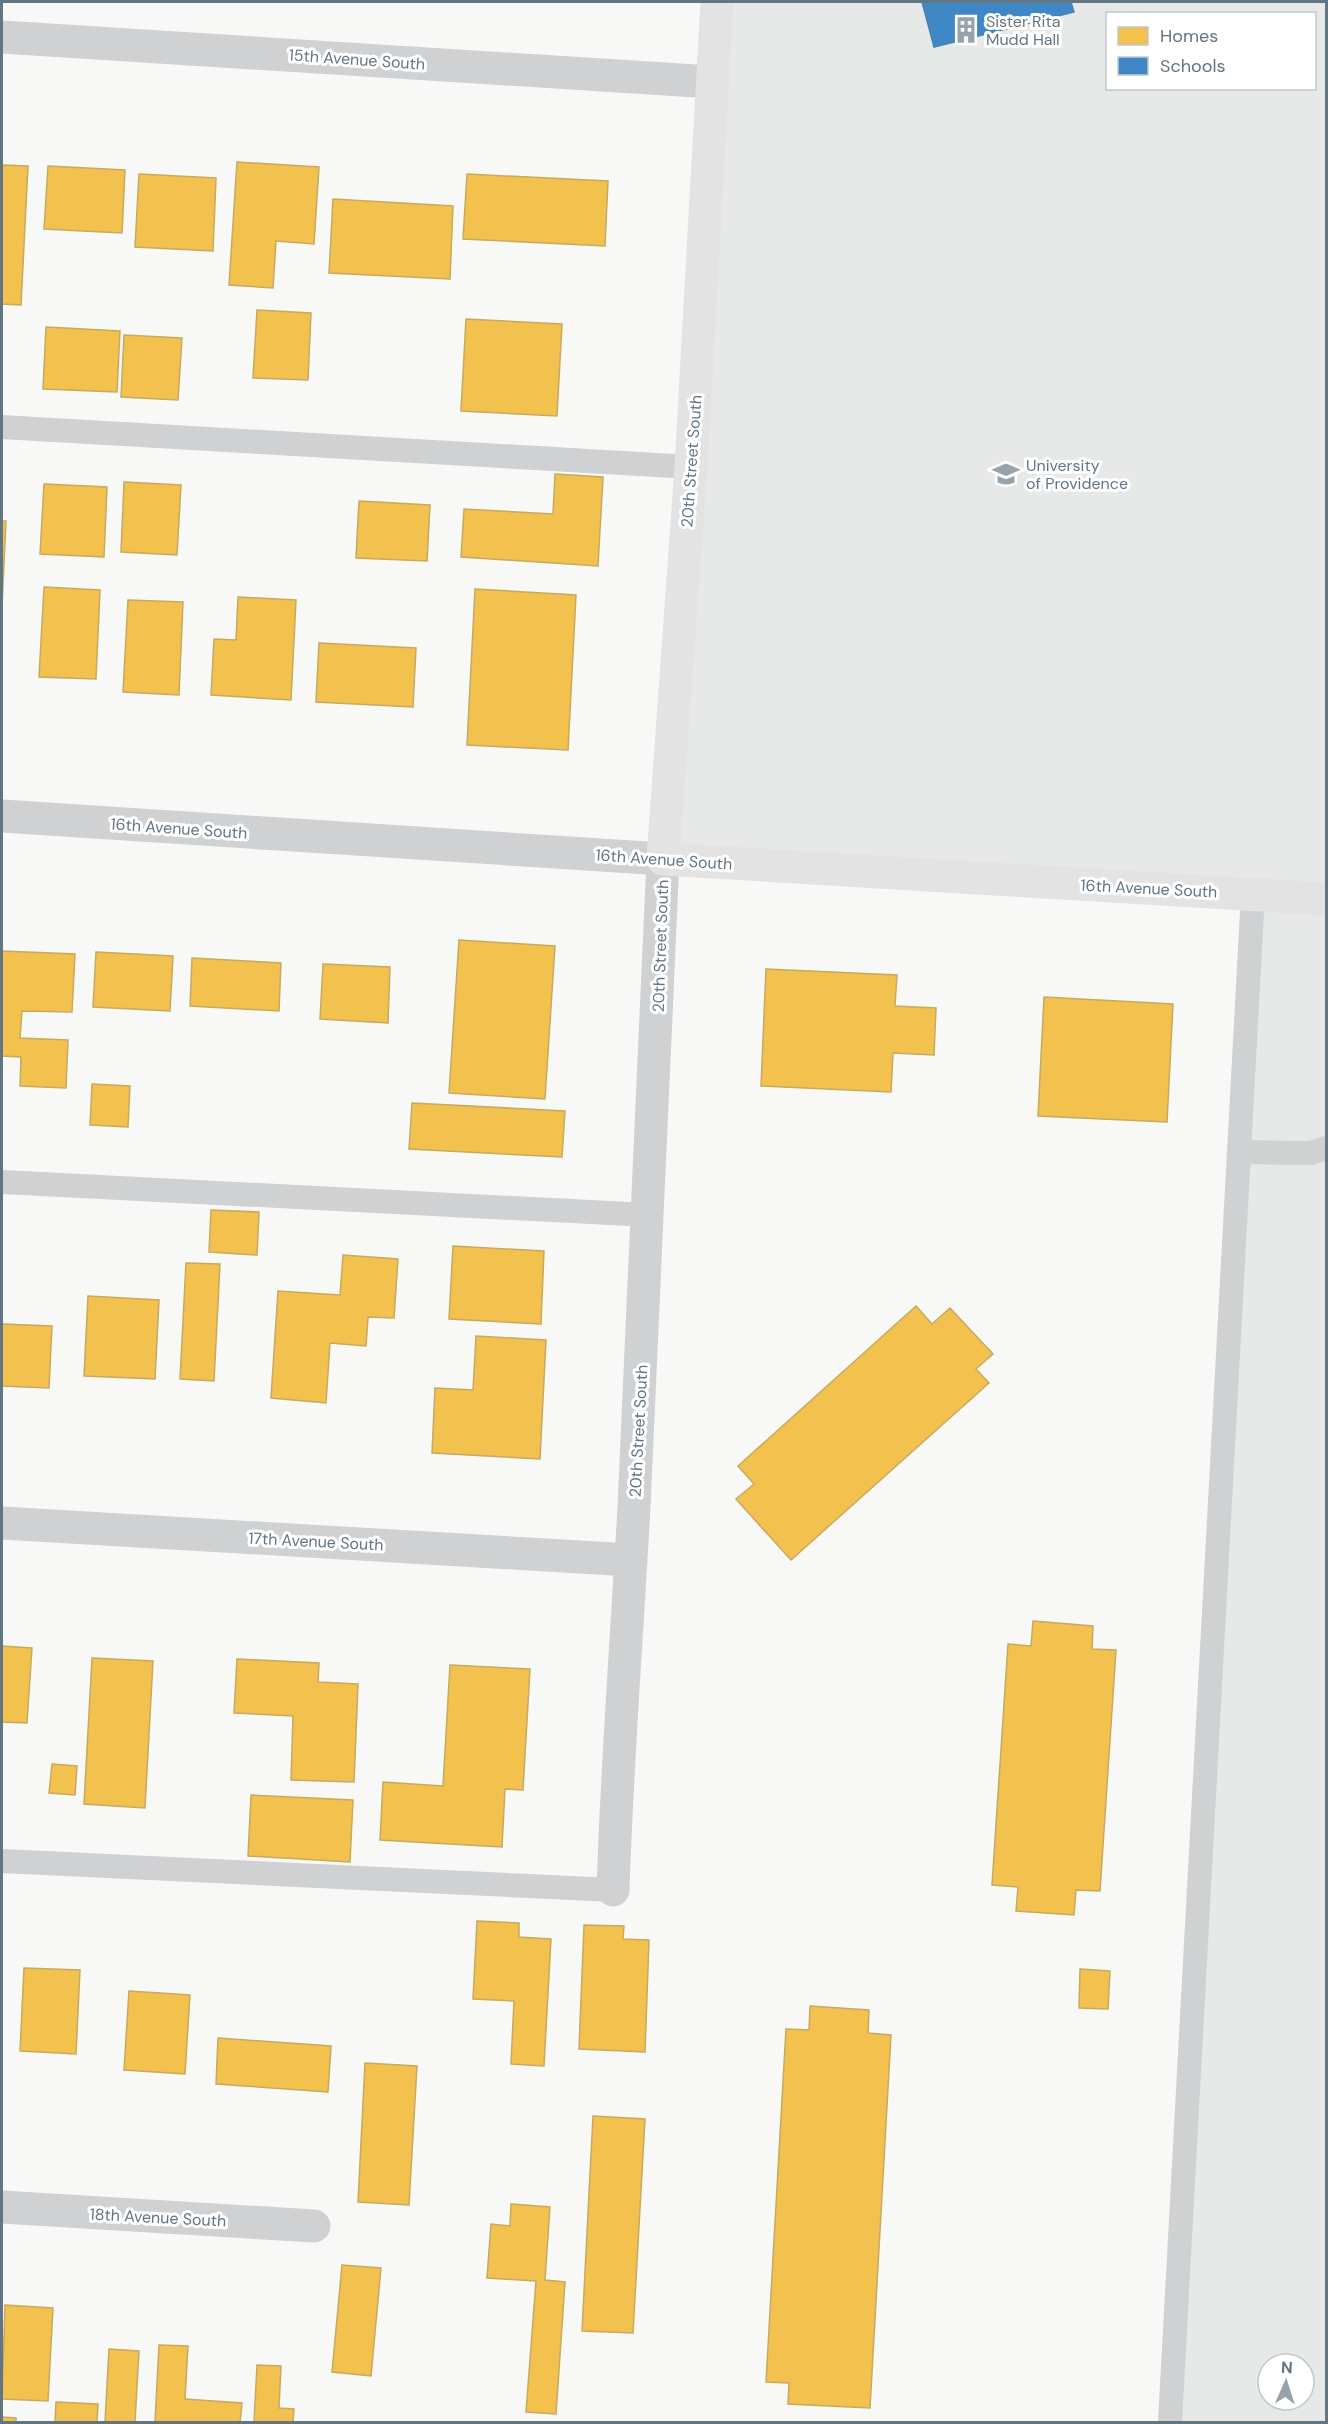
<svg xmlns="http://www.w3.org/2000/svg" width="1328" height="2424" font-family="'DM Sans',sans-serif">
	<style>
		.built { fill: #e7e9e9; fill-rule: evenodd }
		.homes { fill: #f2c14e; stroke: #c7aa5e; stroke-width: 1.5 }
		.schools { fill: #3f88c5; stroke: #4a82b1; stroke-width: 1.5 }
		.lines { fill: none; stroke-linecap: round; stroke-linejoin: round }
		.lane { stroke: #d0d1d2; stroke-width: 24 }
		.street { stroke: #d0d1d2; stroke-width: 33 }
		.secondary { stroke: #e3e3e3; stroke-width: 33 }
		.labels { text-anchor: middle; stroke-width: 6; stroke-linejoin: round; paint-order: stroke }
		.poi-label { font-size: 16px; fill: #627583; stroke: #fff; text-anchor: start }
		.street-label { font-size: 16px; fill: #627583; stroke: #fff }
	</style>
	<rect width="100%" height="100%" fill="#f8f8f7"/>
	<!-- built -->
	<path class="built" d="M715,2H1326V2422H1170L1253,895L663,859ZM1108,14H1314V88H1108ZM1268,2364H1304V2400H1268Z"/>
	<!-- homes -->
	<path class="homes" d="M237,162L319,167L314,244L276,241L273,288L229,285Z
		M2,165L28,166L21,305L2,304Z
		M48,166L125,170L122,233L44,229Z
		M139,174L216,178L213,251L135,247Z
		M467,174L608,181L605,246L463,239Z
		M333,199L453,206L450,279L329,273Z
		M257,310L311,313L308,380L253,378Z
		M466,319L562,324L557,416L461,411Z
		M46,327L120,331L117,392L43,389Z
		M124,335L182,338L178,400L121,397Z
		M555,474L603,477L598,566L461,557L464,509L553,514Z
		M124,482L181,485L177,555L121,552Z
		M44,484L107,487L104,557L40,554Z
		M359,501L430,505L427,561L356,558Z
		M2,521H6L2,606Z
		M44,587L100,590L96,679L39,677Z
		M475,589L576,595L568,750L467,745Z
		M238,597L296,600L291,700L211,695L214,639L236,640Z
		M128,600L183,602L179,695L123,692Z
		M319,643L416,648L413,707L316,702Z
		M459,940L555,946L545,1099L449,1093Z
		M2,951L75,954L72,1012L22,1011L20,1038L68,1040L66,1088L20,1086L21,1057L2,1056Z
		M96,952L173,956L170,1011L93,1007Z
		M192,958L281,963L279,1011L190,1006Z
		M323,964L390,967L388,1023L320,1019Z
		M766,969L897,975L895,1006L936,1008L934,1055L893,1053L891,1092L761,1086Z
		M1044,997L1173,1004L1167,1122L1038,1116Z
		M92,1084L130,1086L128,1127L90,1125Z
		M412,1103L565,1111L562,1157L409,1149Z
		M211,1210L259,1212L257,1255L209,1252Z
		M453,1246L544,1251L541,1324L449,1319Z
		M343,1255L398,1259L394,1318L368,1317L366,1346L330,1343L326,1403L271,1398L278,1291L340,1295Z
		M186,1263L220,1264L214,1381L180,1379Z
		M88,1296L159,1300L155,1379L84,1376Z
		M916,1306L932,1324L950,1308L993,1354L976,1369L989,1383L791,1560L736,1499L754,1484L738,1466Z
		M2,1324L52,1326L49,1388L2,1386Z
		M476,1336L546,1340L540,1459L432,1453L435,1388L473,1390Z
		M1033,1621L1093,1626L1092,1649L1116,1650L1100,1891L1076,1890L1074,1915L1016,1911L1018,1887L992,1885L1008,1644L1031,1646Z
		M2,1646L32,1648L27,1723L2,1722Z
		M92,1658L153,1661L145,1808L84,1804Z
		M237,1659L319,1663L318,1682L358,1684L354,1782L291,1780L293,1716L234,1713Z
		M450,1665L530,1669L523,1790L505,1789L502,1847L380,1840L383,1782L443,1786Z
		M52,1764L77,1766L75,1795L49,1793Z
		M251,1795L353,1800L350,1862L248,1856Z
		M477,1921L519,1923V1937L551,1939L544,2066L511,2064L514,2001L473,1999Z
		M584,1925L624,1926L623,1939L649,1940L645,2052L579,2049Z
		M24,1968L80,1970L76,2054L20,2051Z
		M1080,1969L1110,1971L1108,2009L1079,2008Z
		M129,1991L190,1995L185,2074L124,2070Z
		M810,2006L869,2010L868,2033L891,2035L870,2408L788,2404L789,2383L766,2382L786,2029L809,2030Z
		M218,2038L331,2046L328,2092L216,2084Z
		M365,2063L417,2066L409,2205L358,2202Z
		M593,2116L645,2119L633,2333L582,2331Z
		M511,2204L550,2207L545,2280L565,2282L556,2414L526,2412L536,2281L487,2278L491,2224L510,2226Z
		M342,2265L381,2268L371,2376L332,2372Z
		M5,2305L53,2308L48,2401L2,2399Z
		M159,2345L188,2346L185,2399L242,2403L240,2422H155Z
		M109,2349L139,2351L135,2422H105Z
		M257,2365L281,2366L279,2408L294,2409L293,2422H254Z
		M56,2402L98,2404L97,2422H55Z
		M2,2417L16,2418V2422H2Z"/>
	<!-- schools -->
	<path class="schools" d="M922,2H1071L1074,12L934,47Z"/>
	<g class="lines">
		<!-- lane -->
		<path class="lane" d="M2,427L691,467
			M1240,1152L1311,1153L1326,1148
			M2,1182L649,1215
			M2,1861L613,1890
			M1170,2422L1253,894"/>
		<!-- street -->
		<path class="street" d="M2,37L712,82
			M2,816L663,859C655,1075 645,1291 634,1507C627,1635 617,1762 613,1890
			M2,1523L631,1560
			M2,2207L314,2226"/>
		<!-- secondary -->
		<path class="secondary" d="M717,2L691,467L663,859L1326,899"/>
	</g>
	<!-- icons -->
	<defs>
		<symbol id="building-bare" viewBox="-9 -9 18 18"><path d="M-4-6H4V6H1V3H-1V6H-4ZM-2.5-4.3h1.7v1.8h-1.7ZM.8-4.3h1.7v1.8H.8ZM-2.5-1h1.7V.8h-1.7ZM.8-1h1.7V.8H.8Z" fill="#96a3ac" stroke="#fff" stroke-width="2.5" paint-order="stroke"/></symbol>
		<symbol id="university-bare" viewBox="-9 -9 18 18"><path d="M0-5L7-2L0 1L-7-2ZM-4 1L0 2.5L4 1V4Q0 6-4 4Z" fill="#96a3ac" stroke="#fff" stroke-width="2.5" paint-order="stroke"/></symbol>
	</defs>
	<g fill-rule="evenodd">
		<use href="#building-bare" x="947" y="11" width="38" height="38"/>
		<use href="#university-bare" x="987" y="455" width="38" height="38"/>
	</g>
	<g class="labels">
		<!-- poi labels -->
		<g class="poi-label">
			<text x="986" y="27">Sister Rita<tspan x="986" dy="18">Mudd Hall</tspan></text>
			<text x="1026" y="471">University<tspan x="1026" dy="18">of Providence</tspan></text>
		</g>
		<!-- street labels -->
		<g class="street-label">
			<text transform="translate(357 59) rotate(4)" y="6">15th Avenue South</text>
			<text transform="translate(691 461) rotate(-86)" y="6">20th Street South</text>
			<text transform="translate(179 828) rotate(4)" y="6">16th Avenue South</text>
			<text transform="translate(664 859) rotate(4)" y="6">16th Avenue South</text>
			<text transform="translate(1149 888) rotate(3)" y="6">16th Avenue South</text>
			<text transform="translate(660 946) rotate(-88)" y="6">20th Street South</text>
			<text transform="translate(638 1431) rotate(-87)" y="6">20th Street South</text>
			<text transform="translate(316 1541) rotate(3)" y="6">17th Avenue South</text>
			<text transform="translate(158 2217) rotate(3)" y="6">18th Avenue South</text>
		</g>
	</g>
	<!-- border -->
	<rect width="1328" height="2424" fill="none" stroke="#627583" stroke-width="6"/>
	<!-- legend -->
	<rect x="1106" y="12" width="210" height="78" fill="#ffffff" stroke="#c0c8cd" stroke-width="1.5"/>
	<rect x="1118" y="27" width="30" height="18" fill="#f2c14e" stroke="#c0c8cd" stroke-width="1.5"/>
	<text x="1160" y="42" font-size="18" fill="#627583">Homes</text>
	<rect x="1118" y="57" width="30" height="18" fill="#3f88c5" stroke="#c0c8cd" stroke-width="1.5"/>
	<text x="1160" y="72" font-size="18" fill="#627583">Schools</text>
	<!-- north arrow -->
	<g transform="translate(1286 2382) rotate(3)"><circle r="28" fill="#ffffff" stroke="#c0c8cd" stroke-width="1.5"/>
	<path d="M0-4.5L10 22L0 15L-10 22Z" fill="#96a3ac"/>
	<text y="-9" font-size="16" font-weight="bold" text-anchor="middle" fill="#627583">N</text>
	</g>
</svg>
